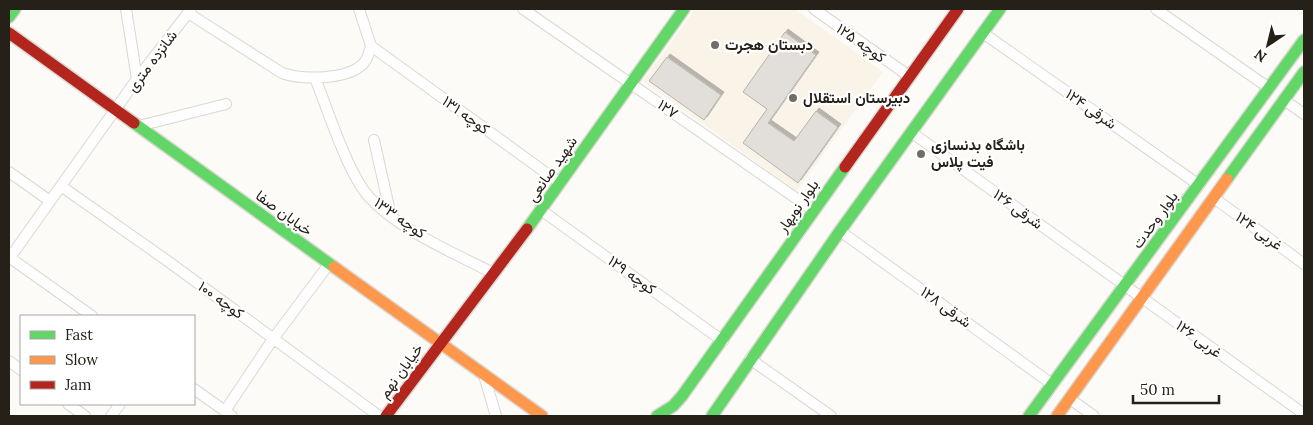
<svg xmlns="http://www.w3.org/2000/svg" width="1313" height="425" font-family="Lora,Vazirmatn,serif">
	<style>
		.built { fill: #f9f3e8 }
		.building { fill: #e2ded9; stroke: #b7b4af; filter: url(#shadow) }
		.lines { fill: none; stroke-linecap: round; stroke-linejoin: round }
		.street-casing { stroke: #dbd7d2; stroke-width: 12 }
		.fast-casing { stroke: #dbd7d2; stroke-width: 14 }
		.slow-casing { stroke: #dbd7d2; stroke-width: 14 }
		.jam-casing { stroke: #dbd7d2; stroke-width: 14 }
		.street { stroke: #fffefe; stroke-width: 10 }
		.fast { stroke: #63d668; stroke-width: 11 }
		.slow { stroke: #ff974d; stroke-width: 11 }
		.jam { stroke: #b3261e; stroke-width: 11 }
		.poi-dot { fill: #716d67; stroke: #fff; stroke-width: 2 }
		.labels { text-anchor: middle; stroke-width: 4.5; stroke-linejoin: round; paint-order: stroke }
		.street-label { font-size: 15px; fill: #252119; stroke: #fff }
		.poi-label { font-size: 15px; font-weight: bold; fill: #252119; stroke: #fff; text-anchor: start }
	</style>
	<defs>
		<filter id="shadow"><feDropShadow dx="3" dy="-3" stdDeviation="0" flood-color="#0004"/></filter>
	</defs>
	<rect width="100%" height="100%" fill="#fdfbf8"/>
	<!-- built -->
	<path class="built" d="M695,9H795L883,72L797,191L643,81Z"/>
	<!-- building -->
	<path class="building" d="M785,32L816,55L768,123L794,141L816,111L838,127L798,183L743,143L767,109L743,92Z
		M667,57L721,95L704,120L649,81Z"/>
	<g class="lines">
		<defs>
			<path id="street" d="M126,9L137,79
				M191,9L188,13L282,73C302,80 347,80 363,64C368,59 369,53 371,46L359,9
				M523,9L813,210
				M814,9L909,76
				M1156,9L1269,88
				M983,33L1199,185
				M371,46L560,183
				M315,78C328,110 347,172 369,197C399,230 454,253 493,273
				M1284,100L1304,114
				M139,126L226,104
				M911,132L1304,414
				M374,140L391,216
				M9,172L50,201
				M61,186L169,262L379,416
				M1214,198L1304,264
				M541,210L723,341
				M840,231L1052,384
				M9,257L92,316
				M9,259L137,79L188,13
				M750,359L831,416
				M9,361L21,370
				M484,375L496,416
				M194,389L232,416
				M1070,399L1094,416
				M68,404L85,416
				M225,411L273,339L329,264
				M111,416L120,404"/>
			<path id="fast" d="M9,17L15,9
				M134,123L334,267
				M1227,179L1304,72
				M527,229L684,9
				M657,416L673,406L682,396L845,167
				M712,416L840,231L1000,9
				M1029,416L1304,40"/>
			<path id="slow" d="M334,267L542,416
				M1057,416L1227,179"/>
			<path id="jam" d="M9,33L134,123
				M845,167L958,9
				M386,416L527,229"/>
		</defs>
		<!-- street casing -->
		<use href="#street" class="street-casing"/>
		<!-- fast casing -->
		<use href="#fast" class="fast-casing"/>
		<!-- slow casing -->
		<use href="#slow" class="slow-casing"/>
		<!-- jam casing -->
		<use href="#jam" class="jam-casing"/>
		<!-- street -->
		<use href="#street" class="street"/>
		<!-- fast -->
		<use href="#fast" class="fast"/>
		<!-- slow -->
		<use href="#slow" class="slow"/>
		<!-- jam -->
		<use href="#jam" class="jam"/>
	</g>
	<!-- markers -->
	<g class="poi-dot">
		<circle cx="715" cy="45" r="5"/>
		<circle cx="793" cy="98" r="5"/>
		<circle cx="921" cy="154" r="5"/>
	</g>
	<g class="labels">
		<!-- street labels -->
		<g class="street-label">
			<text transform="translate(861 43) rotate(35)" y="5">کوچه ۱۲۵</text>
			<text transform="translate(152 61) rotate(-53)" y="5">شانزده متری</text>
			<text transform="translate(668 109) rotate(35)" y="5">۱۲۷</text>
			<text transform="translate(1091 109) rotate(35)" y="5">۱۲۴ شرقی</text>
			<text transform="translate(466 115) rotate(36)" y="5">کوچه ۱۳۱</text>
			<text transform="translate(552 169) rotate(-55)" y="5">شهید صانعی</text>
			<text transform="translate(798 206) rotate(-55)" y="5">بلوار نوبهار</text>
			<text transform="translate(1018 209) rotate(36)" y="5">۱۲۶ شرقی</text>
			<text transform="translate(284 213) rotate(36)" y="5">خیابان صفا</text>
			<text transform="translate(400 218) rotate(35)" y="5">کوچه ۱۳۳</text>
			<text transform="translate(1155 220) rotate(-54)" y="5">بلوار وحدت</text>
			<text transform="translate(1259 231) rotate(36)" y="5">۱۲۴ غربی</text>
			<text transform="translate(632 275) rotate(36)" y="5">کوچه ۱۲۹</text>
			<text transform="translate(221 300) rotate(36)" y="5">کوچه ۱۰۰</text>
			<text transform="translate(946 307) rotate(36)" y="5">۱۲۸ شرقی</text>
			<text transform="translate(1199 339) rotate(36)" y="5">۱۲۶ غربی</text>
			<text transform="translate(401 371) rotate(-54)" y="5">خیابان نهم</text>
		</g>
		<!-- poi labels -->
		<g class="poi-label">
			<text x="725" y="50">دبستان هجرت</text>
			<text x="803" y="103">دبیرستان استقلال</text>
			<text x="931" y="150">باشگاه بدنسازی<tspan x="931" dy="17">فیت پلاس</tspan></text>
		</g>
	</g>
	<!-- border -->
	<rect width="1313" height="425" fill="none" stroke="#252119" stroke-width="20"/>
	<!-- legend -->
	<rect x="20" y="315" width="175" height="90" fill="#ffffff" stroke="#a8a6a3"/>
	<rect x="30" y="331" width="25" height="8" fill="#63d668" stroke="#a8a6a3"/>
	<text x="65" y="340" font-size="15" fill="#252119">Fast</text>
	<rect x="30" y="356" width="25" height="8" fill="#ff974d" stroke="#a8a6a3"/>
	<text x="65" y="365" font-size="15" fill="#252119">Slow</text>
	<rect x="30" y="381" width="25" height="8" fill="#b3261e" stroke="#a8a6a3"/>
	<text x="65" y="390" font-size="15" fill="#252119">Jam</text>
	<!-- north arrow -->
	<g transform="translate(1268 45) rotate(215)" stroke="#ffffff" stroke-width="4" paint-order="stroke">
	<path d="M0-4L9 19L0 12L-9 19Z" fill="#252119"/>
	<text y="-8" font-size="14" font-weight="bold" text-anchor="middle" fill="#252119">N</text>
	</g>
	<!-- scale -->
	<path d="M1133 395v8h86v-8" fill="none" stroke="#252119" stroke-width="2.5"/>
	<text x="1140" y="395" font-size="15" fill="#252119" stroke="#ffffff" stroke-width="4" paint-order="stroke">50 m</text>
</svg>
